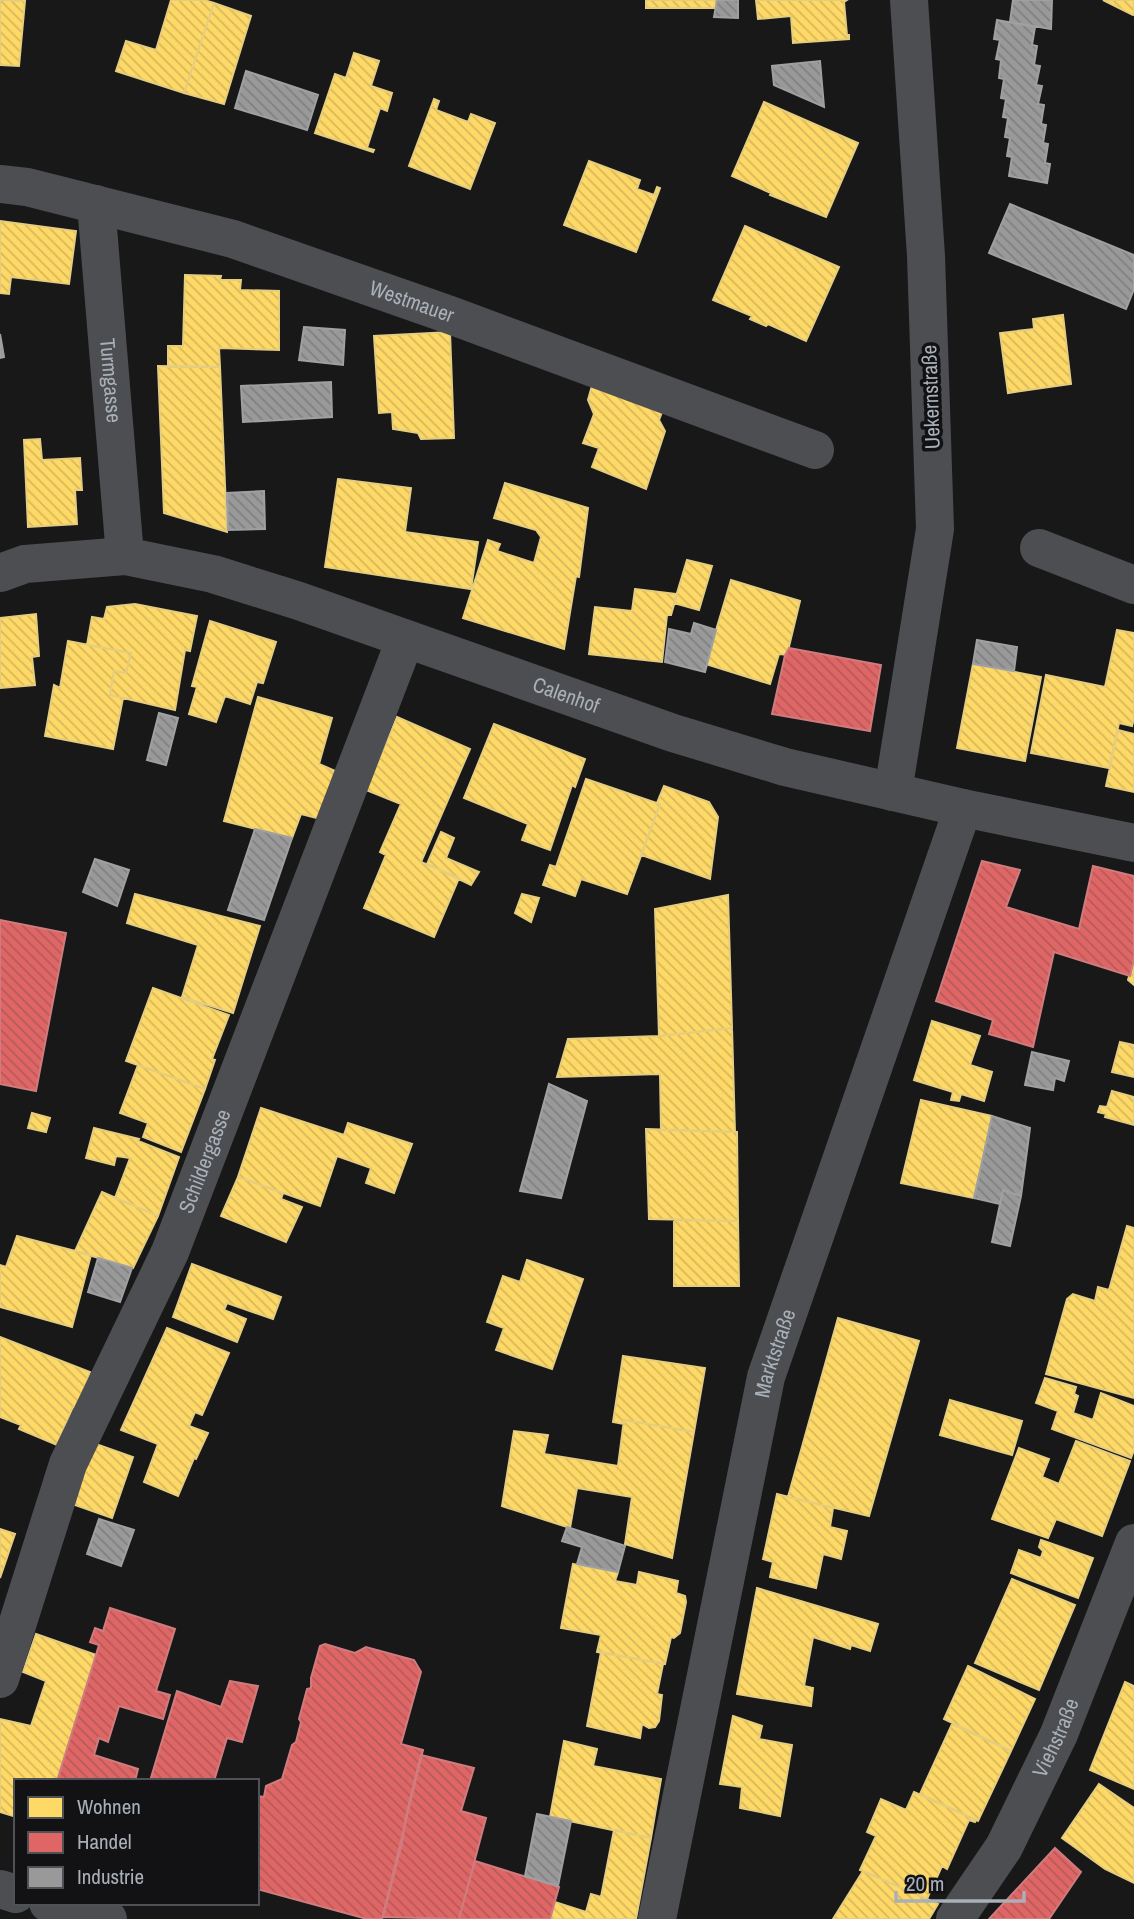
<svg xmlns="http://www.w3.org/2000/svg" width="1134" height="1919" font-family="'Archivo Narrow',sans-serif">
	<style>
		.homes { fill: url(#homes-back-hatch); stroke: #e5cd7f; stroke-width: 2 }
		.shops { fill: url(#shops-back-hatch); stroke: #d07c7f; stroke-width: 2 }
		.industry { fill: url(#industry-back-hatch); stroke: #9ea0a2; stroke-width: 2 }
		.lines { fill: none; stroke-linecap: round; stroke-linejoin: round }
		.minor { stroke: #4c4e51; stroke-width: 38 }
		.labels { text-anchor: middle; stroke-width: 7; stroke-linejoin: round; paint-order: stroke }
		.street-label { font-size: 21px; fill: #a9b0b8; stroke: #121214 }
	</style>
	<defs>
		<pattern id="homes-back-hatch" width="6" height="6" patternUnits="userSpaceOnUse" patternTransform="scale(1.75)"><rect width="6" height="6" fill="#ffd966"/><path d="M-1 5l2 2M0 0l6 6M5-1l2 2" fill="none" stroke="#d6b85d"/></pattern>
		<pattern id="shops-back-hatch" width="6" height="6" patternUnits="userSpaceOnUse" patternTransform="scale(1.75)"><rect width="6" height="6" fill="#e06666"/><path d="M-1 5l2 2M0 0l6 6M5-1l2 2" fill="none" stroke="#b55a5a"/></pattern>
		<pattern id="industry-back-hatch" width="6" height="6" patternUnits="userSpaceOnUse" patternTransform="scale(1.75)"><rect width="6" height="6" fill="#999"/><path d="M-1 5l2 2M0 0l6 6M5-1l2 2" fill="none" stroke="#808080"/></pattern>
	</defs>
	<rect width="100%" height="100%" fill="#181818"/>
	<!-- homes -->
	<path class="homes" d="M0,0L25,1L19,66L0,65Z
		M171,0H204L214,3L184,93L116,71L126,41L156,50Z
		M646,0H717V8H646Z
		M756,0H847L844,2L847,35H849V39L793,43L791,16L758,19Z
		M1103,0H1134V14L1133,15Z
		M214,3L251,16L224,104L184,93Z
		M354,53L379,61L371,86L392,93L387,111L380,108L367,148L374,150L373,152L315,133L335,74L346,78Z
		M434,99L439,101L436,110L468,122L471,114L495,123L470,189L409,166Z
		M764,102L858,143L826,217L770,195L771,193L732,176Z
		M589,161L640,180L637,189L654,195L657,187L660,188L636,252L564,225Z
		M0,221L76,231L69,284L11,277L9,294L0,293Z
		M745,226L839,267L806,341L768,324L766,326L750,319L752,316L713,300Z
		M185,275L221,276L220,280H241L240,290L279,291V350L219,348L220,367H168V346H183Z
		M1063,315L1071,384L1008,393L1000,333L1034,329L1033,319Z
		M450,332L454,438L421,439L418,433L393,429L392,412L379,413L374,336Z
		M158,366L220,367L227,532L164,513Z
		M593,382L664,407L659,420L665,431L646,489L592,467L599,448L583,443L594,414L588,400Z
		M40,439L42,460L80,458L82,490H75L77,524L28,527L24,440Z
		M338,479L411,488L405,532L478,542L471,589L325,567Z
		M505,483L588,508L579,577L576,576L564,649L463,618L488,540L500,544L497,551L534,563L541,537L536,530L494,518Z
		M687,560L712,566L699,610L674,603Z
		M731,580L800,601L787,655L779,654L770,684L706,664Z
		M635,589L677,594L671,615H667L662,662L589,654L595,607L632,611Z
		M135,604L197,616L190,651L185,650L175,710L110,695L114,671L126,673L131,653L87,645L92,617L104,619L107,607Z
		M36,614L39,656L32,657L35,685L0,688V618Z
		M210,621L276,642L263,683L257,682L250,704L225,696L216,722L189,714L197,687L192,686Z
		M1117,630L1134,633V718L1132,726L1119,723L1109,768L1031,753L1046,675L1105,687Z
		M68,641L131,653L126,673L114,671L110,695L123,698L113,749L45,736L54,685L60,688Z
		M973,664L1041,677L1025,761L957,748Z
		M258,697L332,718L319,764L340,773L321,819L301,814L292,838L224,821Z
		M397,717L470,749L421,862L459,878L434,937L364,908L386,855L380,852L401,804L366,790Z
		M494,724L585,759L575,787L572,785L550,850L522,840L528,824L464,798Z
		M1118,730L1134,734V792L1106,786Z
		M586,779L660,804L627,894L581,879L575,896L543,885L550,865L556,867Z
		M664,786L709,802L718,817L710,879L641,855L660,804L657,803Z
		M441,832L454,838L446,858L479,872L471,885L427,864Z
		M135,894L260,926L233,1013L182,997L198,945L127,923Z
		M522,894L539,898L531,922L515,913Z
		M728,895L732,1028L659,1036L655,909Z
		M1134,960V985L1128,980Z
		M153,988L229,1015L212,1059L215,1060L205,1089L126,1061Z
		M932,1021L980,1036L970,1065L992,1072L984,1101L961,1094L959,1101L951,1100L953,1092L914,1080Z
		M732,1028L735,1132L661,1130L660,1074L557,1077L568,1039L659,1036Z
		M1120,1042L1134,1045V1077L1112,1072Z
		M138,1065L205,1089L181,1152L143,1137L148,1123L120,1113Z
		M1112,1091L1134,1097V1125L1105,1117L1106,1114L1098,1112L1100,1106L1107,1107Z
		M921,1100L992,1116L974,1198L901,1183Z
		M261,1108L344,1135L348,1123L412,1144L394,1193L366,1183L371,1168L337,1156L320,1206L238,1177Z
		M32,1113L50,1118L46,1132L28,1128Z
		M94,1128L139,1139L138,1141L179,1157L158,1216L115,1198L130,1158L116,1156L114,1165L86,1158Z
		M646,1129L737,1132L738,1221L649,1219Z
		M238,1177L283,1193L281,1199L302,1207L286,1242L221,1216Z
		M102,1192L158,1216L133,1268L75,1251Z
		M674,1220L738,1221L739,1286H674Z
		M1127,1226L1134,1228V1398L1046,1374L1067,1299L1073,1294L1095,1301L1098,1287L1109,1290Z
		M17,1236L91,1255L72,1327L0,1307V1265L6,1267Z
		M527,1260L583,1279L552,1369L496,1350L504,1328L487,1322L503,1276L520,1282Z
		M192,1264L281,1297L273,1319L227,1303L224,1310L246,1319L237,1342L173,1317Z
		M838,1318L919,1341L869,1516L788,1497Z
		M167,1328L229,1353L202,1415L195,1412L189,1426L208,1433L196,1459L194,1458L178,1496L144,1482L158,1444L121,1430Z
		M0,1337L90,1372L76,1408L73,1407L57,1445L19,1429L21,1425L0,1417Z
		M623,1356L705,1368L694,1432L624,1420V1424L613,1422Z
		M1045,1378L1076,1387L1074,1394L1078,1396L1073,1413L1093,1420L1101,1393L1134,1406V1450L1131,1458L1052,1429L1058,1411L1036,1403Z
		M950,1400L1022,1421L1012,1455L940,1435Z
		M624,1420L694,1432L672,1558L625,1544L632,1497L577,1488L570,1528L502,1506L514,1431L548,1435L544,1454L618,1466Z
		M1076,1441L1130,1461L1102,1536L1056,1519L1048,1538L992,1519L1019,1448L1049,1459L1042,1477L1059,1484Z
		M93,1443L133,1457L112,1518L72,1504Z
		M777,1494L833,1508L830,1527L847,1531L841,1559L823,1554L816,1588L770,1577L773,1562L763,1559Z
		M0,1529L15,1534L0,1578Z
		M1041,1540L1093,1558L1078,1598L1011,1573L1019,1550L1041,1558L1043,1551L1039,1547Z
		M573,1564L618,1572L615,1581L637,1585L639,1572L678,1581L676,1593L685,1596L686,1602L680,1633L674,1638L671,1637L665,1664L597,1652L601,1635L561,1628Z
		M1012,1579L1075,1605L1039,1690L975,1663Z
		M757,1588L878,1624L870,1651L851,1645L850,1649L813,1637L804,1686L813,1688L811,1706L737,1694Z
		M36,1634L96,1655L57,1781H16V1817L0,1812V1719L31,1726L46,1681L23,1672Z
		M601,1652L663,1664L657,1694L662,1695L659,1721L655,1727L649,1728L642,1724L640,1738L587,1726Z
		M968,1666L1035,1699L1011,1751L944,1719Z
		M1125,1682L1134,1686V1789L1090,1770Z
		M733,1716L762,1726L759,1739L792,1745L780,1816L740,1808L742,1787L720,1784Z
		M952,1724L1011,1751L978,1821L920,1794Z
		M564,1741L597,1749L593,1766L661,1779L651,1838L550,1817Z
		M1099,1784L1134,1808V1883L1105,1869L1062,1838Z
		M914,1792L976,1820L975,1822L969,1820L947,1869L942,1866L927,1899L860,1870L876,1836L867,1832L881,1799L906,1810Z
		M614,1830L651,1838L636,1919H550L555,1902L586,1912L591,1894L601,1897Z
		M863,1871L927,1899L938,1904L929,1919H833Z"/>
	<!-- shops -->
	<path class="shops" d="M789,648L881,665L870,731L772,714L785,655Z
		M982,861L1020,870L1006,907L1079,929L1093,866L1134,876V960L1130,976L1054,952L1033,1047L989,1034L993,1020L936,1001Z
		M0,920L66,933L36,1091L0,1084Z
		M110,1608L175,1629L156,1691L170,1695L163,1719L119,1706L108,1742L99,1738L94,1755L138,1769L135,1781H57L99,1645L90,1642L95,1628L103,1631Z
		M325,1644L355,1653L366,1647L414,1660L421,1672L401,1744L423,1750L382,1919H367L257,1889V1796L264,1797L266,1786L282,1779L292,1745L296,1742L301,1722L299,1719L307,1689L311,1688V1678L320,1646Z
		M230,1681L258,1686L242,1742L227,1738L214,1781H150L177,1691L221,1707Z
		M421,1755L474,1768L461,1811L486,1818L459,1919L383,1917L402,1843L406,1816Z
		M1055,1848L1081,1872L1049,1919H989Z
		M475,1861L559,1887L550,1919H459Z"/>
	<!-- industry -->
	<path class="industry" d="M717,0H738V18L714,17Z
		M1013,0H1052L1051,29L1010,22Z
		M997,20L1035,27L1032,45L1037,46L1034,65L1040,66L1036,85L1042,86L1038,104L1044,105L1041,124L1046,125L1043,143L1048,144L1045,163L1050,164L1047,183L1009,176L1012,157L1007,156L1010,138L1005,137L1008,118L1003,117L1006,99L1001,98L1004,79L999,78L1001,60L996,59L1000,40L994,39Z
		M820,61L824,107L774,85L772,66Z
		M246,71L318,95L307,130L235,108Z
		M1010,204L1134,255V289L1126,309L989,253Z
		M304,327L345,330L343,365L299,360Z
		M0,334L4,357L0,358Z
		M331,382L332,417L243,422L241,386Z
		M264,491L265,529L228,530L227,493Z
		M694,623L716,630L705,672L665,662L669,629L691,634Z
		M977,640L1017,647L1014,671L973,664Z
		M159,713L178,718L166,765L147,760Z
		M255,829L292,838L264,920L228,910Z
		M95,859L129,870L117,906L83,892Z
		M1032,1052L1069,1061L1064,1081L1055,1078L1053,1090L1025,1085Z
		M549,1084L587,1101L561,1198L520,1191Z
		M992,1116L1030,1128L1021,1196L1003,1190L1000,1204L974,1198Z
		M1003,1190L1021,1196L1010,1246L992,1242Z
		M98,1258L132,1268L120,1302L88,1292Z
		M99,1519L134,1530L121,1566L87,1554Z
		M567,1527L625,1546L618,1572L577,1564L582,1547L562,1541Z
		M537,1814L571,1821L558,1886L525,1876Z"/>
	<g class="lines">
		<!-- minor -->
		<g class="minor">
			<path id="s1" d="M0,184L27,187L233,239L450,315L815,450"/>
			<path id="s2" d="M96,204L125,556"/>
			<path d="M1039,548L1134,585"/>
			<path id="s3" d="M0,573L25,564L125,556L213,574L299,601L673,733L785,767L963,808L1134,843"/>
			<path d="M893,792L935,529L926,256L909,0"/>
			<path id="s4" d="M0,1679L68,1464L170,1252L405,640"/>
			<path d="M0,1889L16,1894"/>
			<path d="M48,1903L108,1919"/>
			<path id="s5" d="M657,1919L766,1377L963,808"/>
			<path id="s6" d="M955,1919L1004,1847L1059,1734L1134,1543"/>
		</g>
	</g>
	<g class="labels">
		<!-- street labels -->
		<g class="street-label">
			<text dy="7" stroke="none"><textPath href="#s1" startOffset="429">Westmauer</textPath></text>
			<text dy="7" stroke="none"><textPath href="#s2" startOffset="177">Turmgasse</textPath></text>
			<text transform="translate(931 397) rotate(-92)" y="7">Uekernstraße</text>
			<text dy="7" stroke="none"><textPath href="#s3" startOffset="590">Calenhof</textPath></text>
			<text dy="7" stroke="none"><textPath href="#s4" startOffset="558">Schildergasse</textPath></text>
			<text dy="7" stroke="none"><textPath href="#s5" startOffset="578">Marktstraße</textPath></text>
			<text dy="7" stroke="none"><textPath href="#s6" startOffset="208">Viehstraße</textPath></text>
		</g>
	</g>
	<!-- legend -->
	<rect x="14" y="1779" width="245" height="126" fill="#121214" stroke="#4e5156" stroke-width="2"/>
	<rect x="28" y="1797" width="35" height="21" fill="#ffd966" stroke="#4e5156" stroke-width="2"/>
	<text x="77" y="1814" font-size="21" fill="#a9b0b8">Wohnen</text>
	<rect x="28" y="1832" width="35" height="21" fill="#e06666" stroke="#4e5156" stroke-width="2"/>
	<text x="77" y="1849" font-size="21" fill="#a9b0b8">Handel</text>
	<rect x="28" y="1867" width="35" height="21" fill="#999999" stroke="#4e5156" stroke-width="2"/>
	<text x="77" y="1884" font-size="21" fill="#a9b0b8">Industrie</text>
	<!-- scale -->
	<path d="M896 1891v10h128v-10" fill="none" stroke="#a9b0b8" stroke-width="3.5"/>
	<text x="906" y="1891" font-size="21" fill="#a9b0b8" stroke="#121214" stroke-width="5" paint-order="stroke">20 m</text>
</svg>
